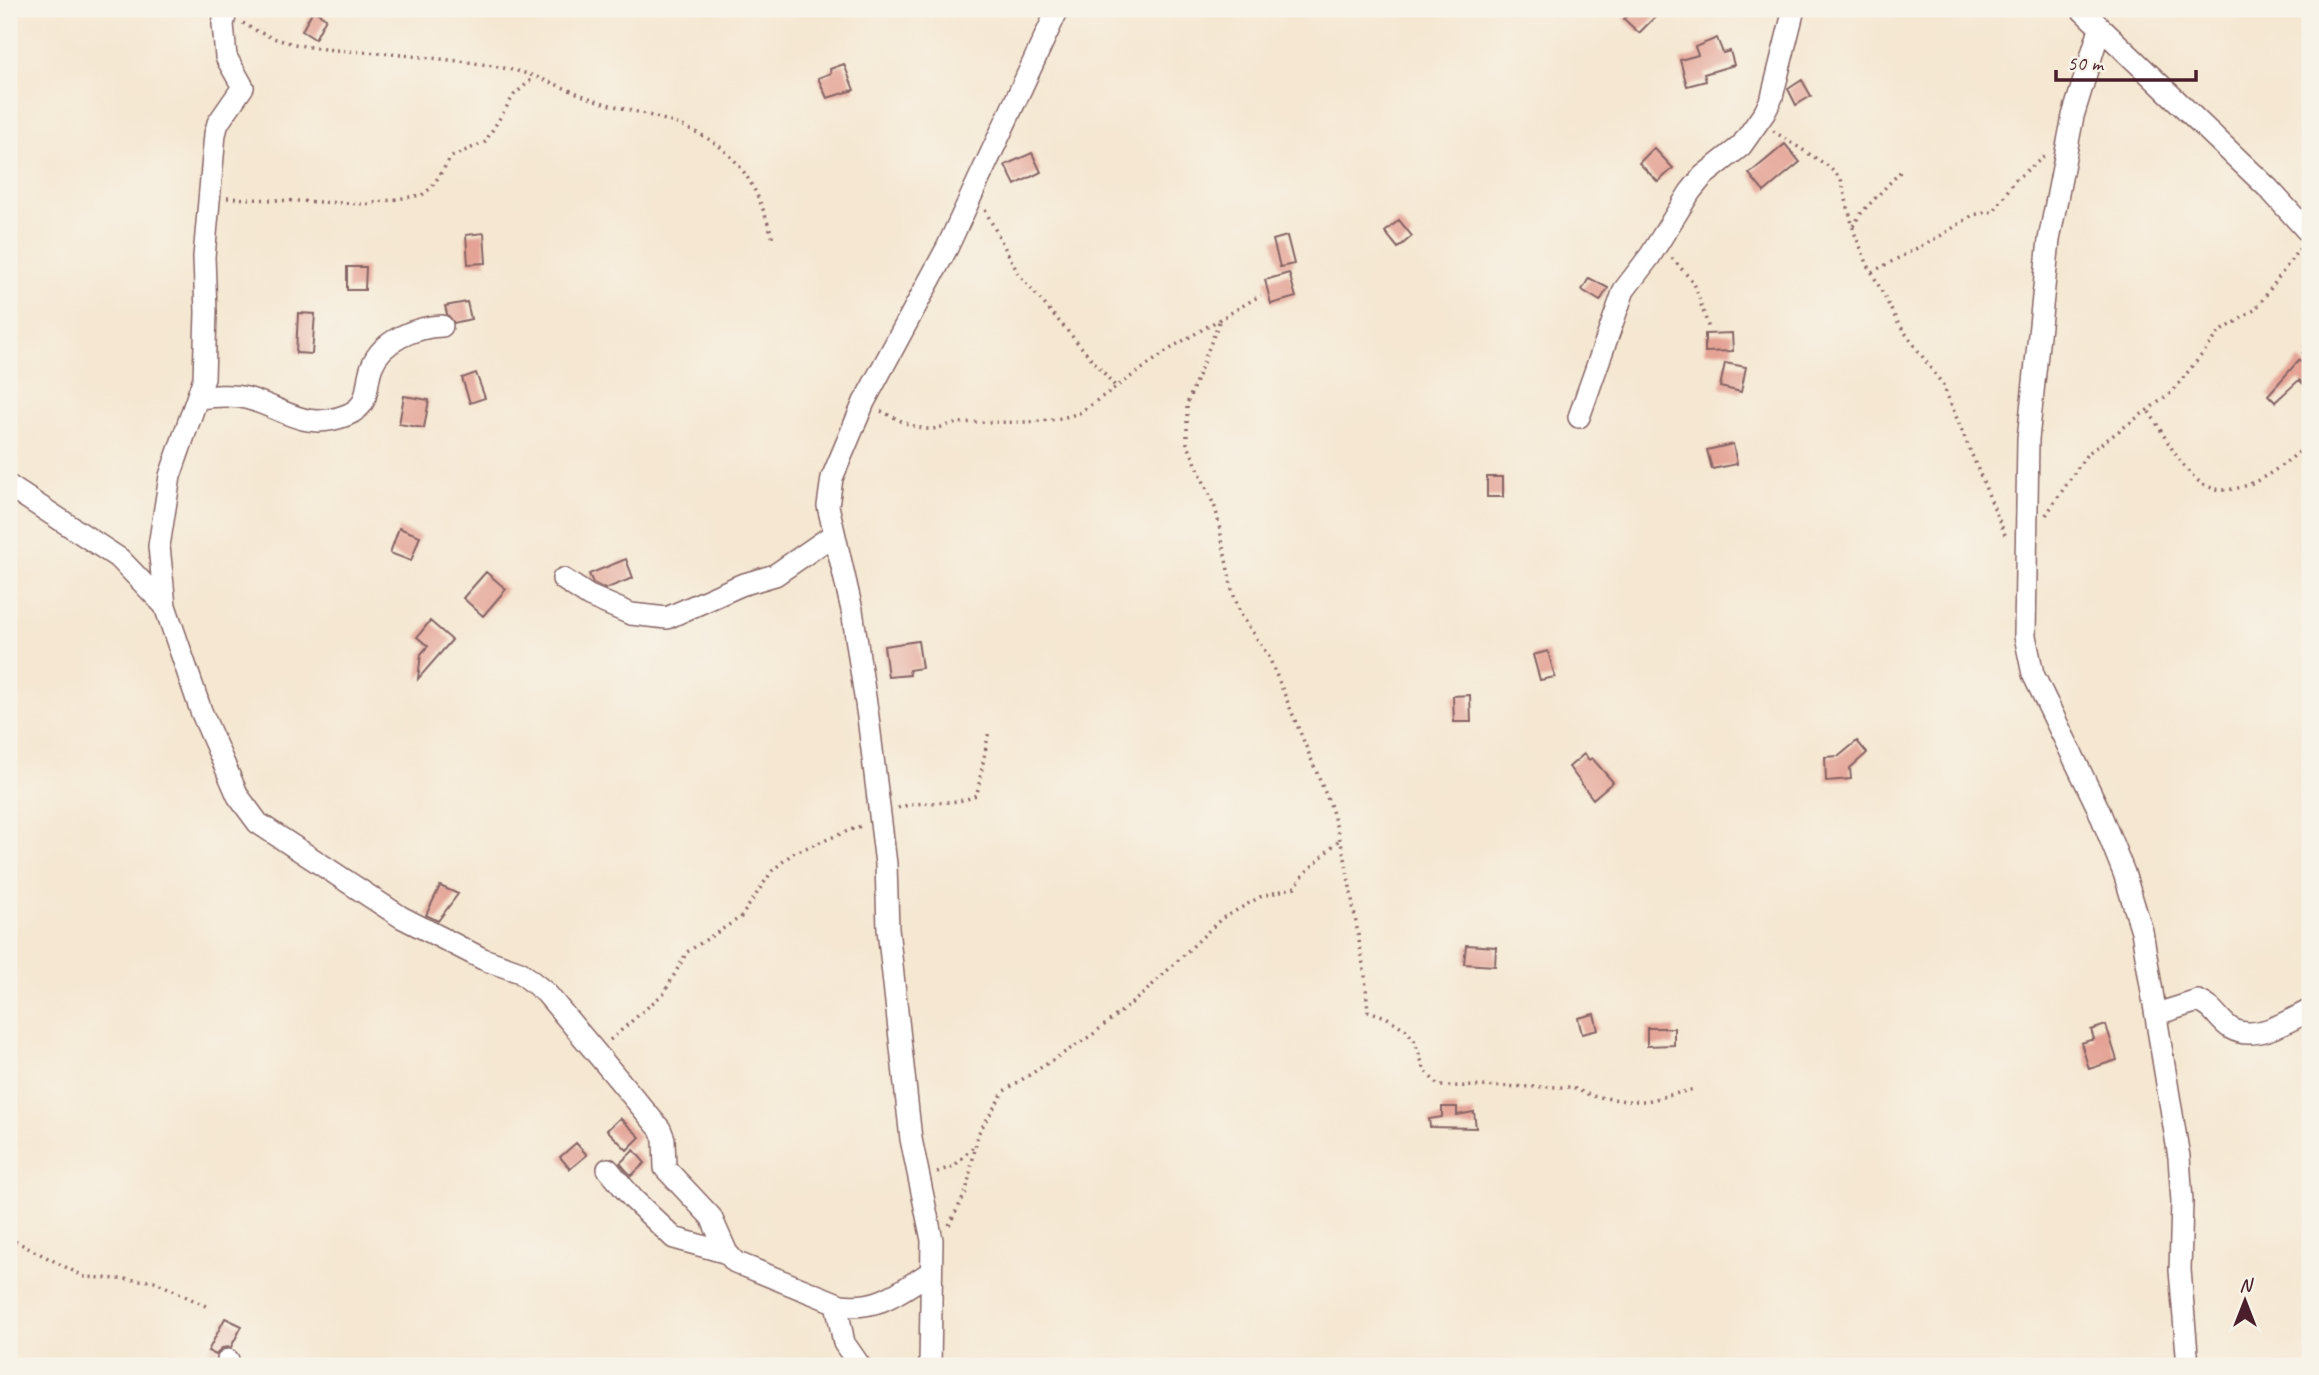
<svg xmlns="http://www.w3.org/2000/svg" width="2319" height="1375" font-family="Caveat,sans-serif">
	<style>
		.building { fill: #e4a395 }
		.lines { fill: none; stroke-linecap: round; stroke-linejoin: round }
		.minor-casing { stroke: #866565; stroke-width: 24 }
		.path { stroke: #866565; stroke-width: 3.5; stroke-dasharray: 2 5; stroke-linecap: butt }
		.minor { stroke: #fff; stroke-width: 21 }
	</style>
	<rect width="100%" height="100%" fill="#f7f3e8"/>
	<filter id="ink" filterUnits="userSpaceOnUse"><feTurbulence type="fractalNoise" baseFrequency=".0143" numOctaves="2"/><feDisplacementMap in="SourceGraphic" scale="14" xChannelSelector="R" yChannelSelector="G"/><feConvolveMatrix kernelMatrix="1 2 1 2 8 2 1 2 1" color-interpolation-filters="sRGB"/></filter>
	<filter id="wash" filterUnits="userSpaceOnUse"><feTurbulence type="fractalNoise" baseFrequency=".00686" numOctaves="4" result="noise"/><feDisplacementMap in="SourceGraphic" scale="28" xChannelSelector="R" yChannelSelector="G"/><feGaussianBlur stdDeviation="1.57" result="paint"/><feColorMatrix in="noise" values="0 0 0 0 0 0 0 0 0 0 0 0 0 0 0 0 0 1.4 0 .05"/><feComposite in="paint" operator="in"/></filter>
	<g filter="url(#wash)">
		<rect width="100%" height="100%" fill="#f5e7d1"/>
		<g id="blocks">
			<!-- building -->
			<path class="building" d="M1634,9H1663L1639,33L1624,19Z
				M313,10L326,18L315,39L302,31Z
				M1717,38L1723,53L1730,51L1734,65L1704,74L1706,81L1687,86L1680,60L1698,55L1695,47Z
				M844,64L854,90L827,98L818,78L831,73L830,69Z
				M1802,80L1811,96L1796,105L1788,89Z
				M1785,144L1800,162L1764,192L1749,174Z
				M1654,148L1673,168L1658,182L1639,163Z
				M1032,153L1041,172L1015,185L1005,165Z
				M1399,220L1412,236L1398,248L1385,232Z
				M484,233L486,263L468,264L466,235Z
				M1287,236L1294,264L1280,267L1273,240Z
				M347,267H366L365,290H347Z
				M1289,273L1296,297L1271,304L1265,280Z
				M1589,278L1608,288L1600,301L1582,290Z
				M467,302L471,319L454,323L447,314L445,306Z
				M298,313L315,314L312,354L296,353Z
				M1732,333L1733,351L1705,352V334Z
				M2299,360L2310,370V390L2299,380L2275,402L2268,395Z
				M1725,363L1746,367L1741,392L1720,387Z
				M476,373L485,398L470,403L462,378Z
				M404,396L429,400L424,428L399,424Z
				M1733,444L1737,464L1712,469L1707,450Z
				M1487,477H1503V497H1487Z
				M399,528L420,536L411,561L390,553Z
				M626,559L633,578L605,589L593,583L589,574Z
				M486,572L506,589L483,616L463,598Z
				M430,621L452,640L418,679L421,654L428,646L417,637Z
				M918,641L922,668L909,670L910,675L888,677L884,646Z
				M1548,651L1555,677L1540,680L1533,655Z
				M1470,695L1471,722H1454L1453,696Z
				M1857,741L1867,753L1850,768L1851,779L1826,781L1825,757L1839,756Z
				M1584,754L1589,760L1592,758L1613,782L1593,799L1569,767Z
				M440,886L458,894L438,921L426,915Z
				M1466,945L1496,947L1495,966L1464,964Z
				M1594,1014L1598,1030L1582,1034L1578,1018Z
				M2106,1025L2117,1060L2089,1069L2081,1043L2094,1039L2091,1030Z
				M1647,1028H1674V1045L1647,1046Z
				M1442,1107H1457V1115L1474,1112L1476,1128L1430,1127L1429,1119L1442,1117Z
				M620,1118L640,1137L627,1150L607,1130Z
				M576,1143L587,1155L570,1169L560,1157Z
				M634,1150L645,1163L631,1176L620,1163Z
				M225,1318L242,1326L231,1347L222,1348L216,1355L208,1351Z"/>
		</g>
	</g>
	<g filter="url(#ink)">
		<use href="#blocks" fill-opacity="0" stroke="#866565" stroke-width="2"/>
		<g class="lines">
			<defs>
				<path id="minor" d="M227,9L223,24L226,57L243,87L218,123L215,134L204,257L206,312L204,378L170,476L159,546L165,606L201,711L238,796L258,823L401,917L483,959L520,972L546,993L660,1129L664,1139L665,1168L711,1217L727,1253L735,1262L841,1305C880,1310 900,1291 931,1272
					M2081,9L2269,189L2310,234
					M2100,28L2073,116L2049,240L2028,439L2025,636L2033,674L2098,808L2124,873L2142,931L2179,1157L2182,1202L2180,1270L2188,1366
					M198,398C213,396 230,394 246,398C285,408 303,432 347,415C372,405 364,386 372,366C382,340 416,327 442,326
					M1579,417L1624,290L1650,256L1690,192L1703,176L1741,146L1765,112L1772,97L1794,9
					M9,486L120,559L165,606
					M563,579L589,596L631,614L667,618L741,585L775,575L833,535
					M2157,1014L2198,1001C2216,1008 2218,1021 2232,1029C2255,1042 2289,1021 2310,1010
					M608,1169L633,1199L674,1238L727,1253
					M836,1303L844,1343L860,1366
					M228,1360V1366
					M930,1366L932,1240L911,1139L888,929L886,864L868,717L852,610L828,506L832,478L864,402L947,248L1058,9"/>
			</defs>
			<!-- minor casing -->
			<use href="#minor" class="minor-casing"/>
			<!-- path -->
			<path class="path" d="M243,23C290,54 348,49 402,55C440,59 480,62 517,71C548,79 577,95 607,104C646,115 693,123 725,151C753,176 763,207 774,242
				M1773,131L1828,166L1841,179L1854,232L1867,263L1898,323L1943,385L2006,537
				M227,198L366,204L422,195L432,187L451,157L485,142L514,95L533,78
				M985,210L1019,275L1116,387
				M1853,226L1862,212L1903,169
				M1672,258L1694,283L1709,329
				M1872,272L1942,235L1973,215L1994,211L2015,180L2045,156
				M1219,322L1187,404V443L1216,510L1232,590L1240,613L1269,657L1331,807L1345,858L1365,976L1368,1011L1386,1017L1405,1029L1414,1040L1425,1071L1439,1086L1571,1087L1592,1096L1626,1101H1647L1694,1089
				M2303,354L2310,325
				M881,411C896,418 910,427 927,429C938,430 947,424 959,423C1000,420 1039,427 1079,413L1176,345L1261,295
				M2149,412C2164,433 2176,461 2196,479C2232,510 2282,466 2310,443
				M2046,515L2087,454L2171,393L2220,332L2256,309L2299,249
				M898,808C920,799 961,807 977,794L989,731
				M610,1040L664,993L687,952L741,917L772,871L793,853L863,825
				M937,1172L954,1166L975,1145
				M949,1225L966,1192L978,1134L1004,1091L1092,1035L1144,993L1221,919L1260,897L1295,887L1304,874L1340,839
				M9,1238L85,1277L154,1281L210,1308"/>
			<!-- minor -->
			<use href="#minor" class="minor"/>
		</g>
	</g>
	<!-- margin -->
	<rect width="2319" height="1375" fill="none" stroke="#f7f3e8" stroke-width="35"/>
	<!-- north arrow -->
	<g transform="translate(2245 1301)" stroke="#f7f3e8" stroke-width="5" paint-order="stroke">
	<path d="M0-5L12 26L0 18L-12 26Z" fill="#4a1f2b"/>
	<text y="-10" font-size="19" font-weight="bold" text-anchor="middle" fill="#4a1f2b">N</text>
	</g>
	<!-- scale -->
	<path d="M2056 70v10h140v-10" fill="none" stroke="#4a1f2b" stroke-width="3.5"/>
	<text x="2067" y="70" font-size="21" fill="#4a1f2b" stroke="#f7f3e8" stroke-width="5" paint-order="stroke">50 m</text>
</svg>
